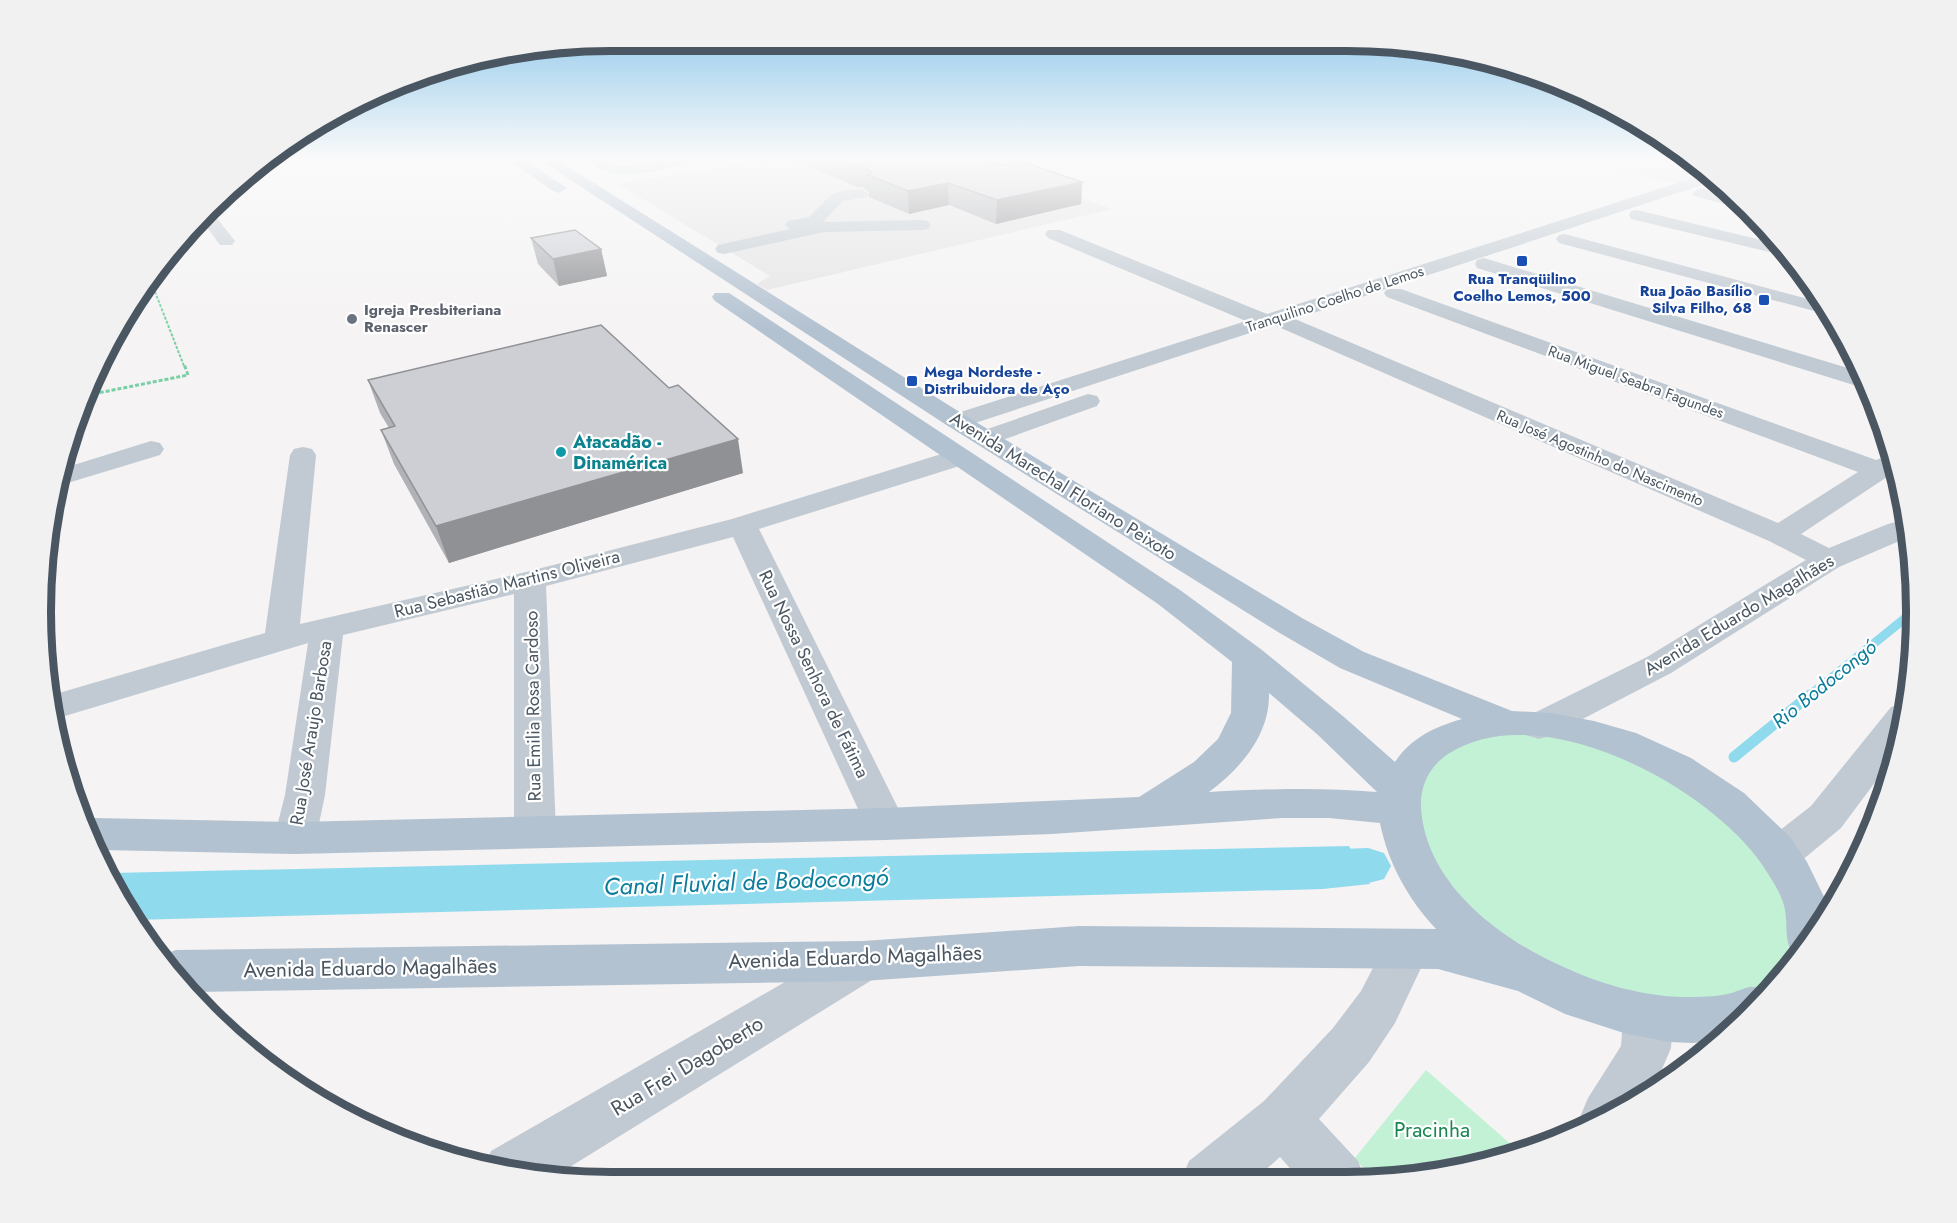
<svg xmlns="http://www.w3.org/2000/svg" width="1957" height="1223" font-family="Jost,sans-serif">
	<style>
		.education { fill: #e6e4e5 }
		.green { fill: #c3f1d5 }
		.water { fill: #90daee }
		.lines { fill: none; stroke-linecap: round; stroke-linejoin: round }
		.stream-far1 { stroke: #90daee; stroke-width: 9 }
		.stream { stroke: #90daee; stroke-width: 11 }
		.canal { fill: #90daee; fill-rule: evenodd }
		.path-far1 { stroke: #7ad0a6; stroke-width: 2; stroke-dasharray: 3 1.5; stroke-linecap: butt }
		.path { stroke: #7ad0a6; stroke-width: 3; stroke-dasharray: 4 2; stroke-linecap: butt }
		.minor { fill: #c1cad2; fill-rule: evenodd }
		.major { fill: #b3c2d1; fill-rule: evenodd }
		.wall { fill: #b0b2b7 }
		.shaded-wall { fill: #909195 }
		.building { fill: #cdcfd5; stroke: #909195; stroke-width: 1.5 }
		.transit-dot { fill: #1a4fb4; stroke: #fff; stroke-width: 2 }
		.worship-dot { fill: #6b7280; stroke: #fff; stroke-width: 2 }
		.culture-dot { fill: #0f9aa8; stroke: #fff; stroke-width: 2 }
		.labels { text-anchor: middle; stroke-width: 4.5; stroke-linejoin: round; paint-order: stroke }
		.far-transit-label { font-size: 15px; font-weight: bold; fill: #164399; stroke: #fff }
		.far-street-label { font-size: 15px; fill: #4a5661; stroke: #fff }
		.far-worship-label { font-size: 15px; font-weight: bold; fill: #5b616d; stroke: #fff; text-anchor: start }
		.culture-label { font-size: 18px; font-weight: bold; fill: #0d838f; stroke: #fff; text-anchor: start }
		.street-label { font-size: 18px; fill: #4a5661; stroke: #fff }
		.water-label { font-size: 20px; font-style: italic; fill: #0c7c9b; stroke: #fff }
		.near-street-label { font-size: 21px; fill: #4a5661; stroke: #fff }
		.near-park-label { font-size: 21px; fill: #17864f; stroke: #fff }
		.near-water-label { font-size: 24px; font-style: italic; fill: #0c7c9b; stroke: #fff }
		.rim { fill: none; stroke: #4a5661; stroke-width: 8 }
	</style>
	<rect width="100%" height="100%" fill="#f5f3f3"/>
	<!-- education -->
	<path class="education" d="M774,158H940L1028,179L1112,209L767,290L757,284L770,276L618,184Z
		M1561,158H1692L1715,179L1690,187Z"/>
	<!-- green -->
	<path class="green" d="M1482,732L1574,737L1713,799L1785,892L1789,946L1774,985L1727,1006L1592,990L1444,896L1409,829L1427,758Z
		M1426,1070L1522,1154L1378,1181L1354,1159Z"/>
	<!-- water -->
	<path class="water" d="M1349,846L1370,884L1323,889L133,920L112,873Z"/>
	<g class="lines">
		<!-- stream-far1 -->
		<path class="stream-far1" d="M1809,696L1914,611"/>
		<!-- stream -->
		<path class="stream" d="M1734,757L1810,695"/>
		<!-- canal -->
		<path class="canal" d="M1368,848L1384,853L1391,866L1384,879C1358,887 1324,889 1298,881L1291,868L1298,855L1314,850Z"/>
		<!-- path-far1 -->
		<path class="path-far1" d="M150,279L184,366"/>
		<!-- path -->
		<path class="path" d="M88,395L188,375L184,364"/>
		<!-- minor -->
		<path class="minor" d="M586,158H603L614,164L623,166L670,158H702L695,162C663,168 611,188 586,158Z
			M1709,173L1717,180L1295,319L1778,523L1858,472L1387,297L1384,293L1387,289H1401L1876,460L1892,454L1896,471L1801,534L1829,548L1888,524L1907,519L1911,536L1839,567L1671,673L1552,735L1539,739L1526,735L1520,726L1526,717L1647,657L1806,560L1769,541L1274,325L966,426L957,429L948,426L944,421L948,416L1246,321L1048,238L1045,234L1048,230H1060L1267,314Z
			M1700,188L1734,197L1745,207L1740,208L1694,196L1692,193Z
			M861,189L869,194L867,197L843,201L823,222L922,220L928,221L931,225L928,229L922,230L824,232L724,254L718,253L715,249L718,245L790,229L785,225L788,221L809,217L831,195L844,190Z
			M1637,210L1782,245L1790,257L1631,219L1629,215L1631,211Z
			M213,213L235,241L232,245H220L203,222Z
			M1565,234L1823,303L1833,316L1559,243L1556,239L1559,235Z
			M1484,258L1861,372L1868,387L1857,386L1477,268L1475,264L1477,260Z
			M1088,394L1097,396L1100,401L1097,406L994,443L985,446L976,443L972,438L976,433Z
			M151,441L160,443L164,449L160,455L61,485L64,468Z
			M303,447L312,449L316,455L300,624L526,572L732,519L951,451L960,449L969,451L973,457L969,463L759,529L906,824L900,835L885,840L870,835L733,537L546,586L556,832L550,843L535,848L520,843L514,832V594L343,635L325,795L316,838L310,850L295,854L280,850L274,838L285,795L308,643L55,719L52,695L265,633L290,455L294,449Z
			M1904,703L1906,704L1899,750L1841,828L1795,866L1780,871L1765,866L1759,854L1765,842L1811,806L1891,707Z
			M1407,929L1424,935L1430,949L1395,1023L1369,1062L1319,1119L1358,1161L1366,1181H1301L1280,1157L1253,1181L1181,1180L1189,1161L1264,1101L1333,1028L1361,991L1390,935Z
			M863,941L880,947L887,961L880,975L552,1178H537L486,1164L491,1151L846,947Z
			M1648,994L1666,1001L1673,1017L1671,1048L1653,1090L1631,1106L1584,1127L1580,1117L1588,1098L1621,1046L1623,1017L1630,1001Z"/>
		<!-- major -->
		<path class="major" d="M506,158H522L567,188L559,193L553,191Z
			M537,158H554L966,416L1302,618L1364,652L1512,711L1551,713L1594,721L1636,733L1691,758L1744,793L1790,837L1807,862L1830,909L1799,958L1793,956C1784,938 1788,928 1785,910C1782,893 1770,877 1761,863C1706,785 1539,695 1448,754C1430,766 1420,785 1421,807C1425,880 1493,934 1555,963C1599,984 1645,998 1694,997C1706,997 1719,996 1732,993C1738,991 1744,988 1750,987C1755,986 1762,990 1768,992L1723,1040L1693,1043L1670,1042L1627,1034L1565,1014L1518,991L1438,969L1079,966L863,981L195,992L162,955L176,950L863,941L1079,926L1436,929C1408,899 1388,863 1380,823L1329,818H1282L1052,834L885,840L295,854L101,850L87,820L94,818L295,822L885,808L1139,797L1194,762L1218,739L1231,713L1232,662L1158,604L715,301L712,297L715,293H729L1180,590L1262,650L1344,717L1395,762C1411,738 1434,727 1462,719L1340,668L1278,632L948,426ZM1269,693L1318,735L1377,792C1320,787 1266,789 1209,792C1241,768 1270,735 1269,693Z"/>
	</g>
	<!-- wall -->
	<path class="wall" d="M790,158H981L1002,165L1082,182L1081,204L996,224L949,205L909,214L869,197V192L862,187H857Z
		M531,238L601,249L607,276L559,286L538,264Z
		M368,380L743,473L449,563L394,464L381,430L389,428L380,413Z"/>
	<!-- shaded-wall -->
	<path class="shaded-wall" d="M1082,182L1081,204L996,224L997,200Z
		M948,183L949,205L909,214L908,191Z
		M601,249L607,276L559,286L553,259Z
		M738,439L743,473L449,563L436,526Z"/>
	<!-- building -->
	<path class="building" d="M838,158H981L1002,165L1020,161L1082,182L997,200L948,183L908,191L868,175L872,172L861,165H855Z
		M575,230L601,249L553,259L531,238Z
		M601,325L669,388L678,385L738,439L436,526L381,430L395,426L368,380Z"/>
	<!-- sky -->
	<linearGradient id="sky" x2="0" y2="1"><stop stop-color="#85c3ea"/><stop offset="0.48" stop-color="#fafafa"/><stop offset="1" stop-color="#fafafa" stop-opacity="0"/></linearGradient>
	<rect width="1957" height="329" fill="url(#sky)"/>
	<!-- markers -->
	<g class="transit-dot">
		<rect x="1516" y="255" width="12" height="12" rx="3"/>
		<rect x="1758" y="294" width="12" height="12" rx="3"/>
		<rect x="906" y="375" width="12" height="12" rx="3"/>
	</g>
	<circle class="worship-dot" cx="352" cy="319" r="6"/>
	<circle class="culture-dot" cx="561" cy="452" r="6"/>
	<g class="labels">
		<!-- far-transit labels -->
		<g class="far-transit-label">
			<text x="1522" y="284">Rua Tranqüilino<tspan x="1522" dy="17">Coelho Lemos, 500</tspan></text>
			<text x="1752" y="296" text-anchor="end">Rua João Basílio<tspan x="1752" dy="17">Silva Filho, 68</tspan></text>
			<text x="924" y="377" text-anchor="start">Mega Nordeste -<tspan x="924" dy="17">Distribuidora de Aço</tspan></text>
		</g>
		<!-- far-street labels -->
		<g class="far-street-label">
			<text transform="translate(1335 299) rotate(-18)" y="5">Tranquilino Coelho de Lemos</text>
			<text transform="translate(1636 382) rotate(20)" y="5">Rua Miguel Seabra Fagundes</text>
			<text transform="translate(1600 458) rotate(23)" y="5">Rua José Agostinho do Nascimento</text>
		</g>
		<!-- far-worship labels -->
		<g class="far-worship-label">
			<text x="364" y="315">Igreja Presbiteriana<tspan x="364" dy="17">Renascer</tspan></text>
		</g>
		<!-- culture labels -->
		<g class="culture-label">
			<text x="573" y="448">Atacadão -<tspan x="573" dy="21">Dinamérica</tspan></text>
		</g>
		<!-- street labels -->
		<g class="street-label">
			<text transform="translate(1063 486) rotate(32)" y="6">Avenida Marechal Floriano Peixoto</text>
			<text transform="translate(507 584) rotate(-14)" y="6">Rua Sebastião Martins Oliveira</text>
			<text transform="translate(1739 615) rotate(-31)" y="6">Avenida Eduardo Magalhães</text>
			<text transform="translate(814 674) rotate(64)" y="6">Rua Nossa Senhora de Fátima</text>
			<text transform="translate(533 706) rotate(-91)" y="6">Rua Emilia Rosa Cardoso</text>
			<text transform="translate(311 733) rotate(-81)" y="6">Rua José Araujo Barbosa</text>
		</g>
		<!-- water labels -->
		<g class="water-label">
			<text transform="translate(1824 684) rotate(-39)" y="7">Rio Bodocongó</text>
		</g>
		<!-- near-street labels -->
		<g class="near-street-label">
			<text transform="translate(855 957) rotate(-2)" y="7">Avenida Eduardo Magalhães</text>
			<text transform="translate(370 968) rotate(-1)" y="7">Avenida Eduardo Magalhães</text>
			<text transform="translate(687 1066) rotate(-31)" y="7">Rua Frei Dagoberto</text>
		</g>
		<!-- near-park labels -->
		<g class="near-park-label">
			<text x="1432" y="1137">Pracinha</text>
		</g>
		<!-- near-water labels -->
		<g class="near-water-label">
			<text transform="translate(746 882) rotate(-2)" y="8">Canal Fluvial de Bodocongó</text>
		</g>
	</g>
	<!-- crop -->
	<path d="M0 0H1957V1223H0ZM611 51H1346A560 560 0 0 1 1906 611V612A560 560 0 0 1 1346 1172H611A560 560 0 0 1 51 612V611A560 560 0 0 1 611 51Z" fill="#f1f1f2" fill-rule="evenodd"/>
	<path class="rim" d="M611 51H1346A560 560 0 0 1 1906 611V612A560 560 0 0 1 1346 1172H611A560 560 0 0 1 51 612V611A560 560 0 0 1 611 51Z"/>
</svg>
